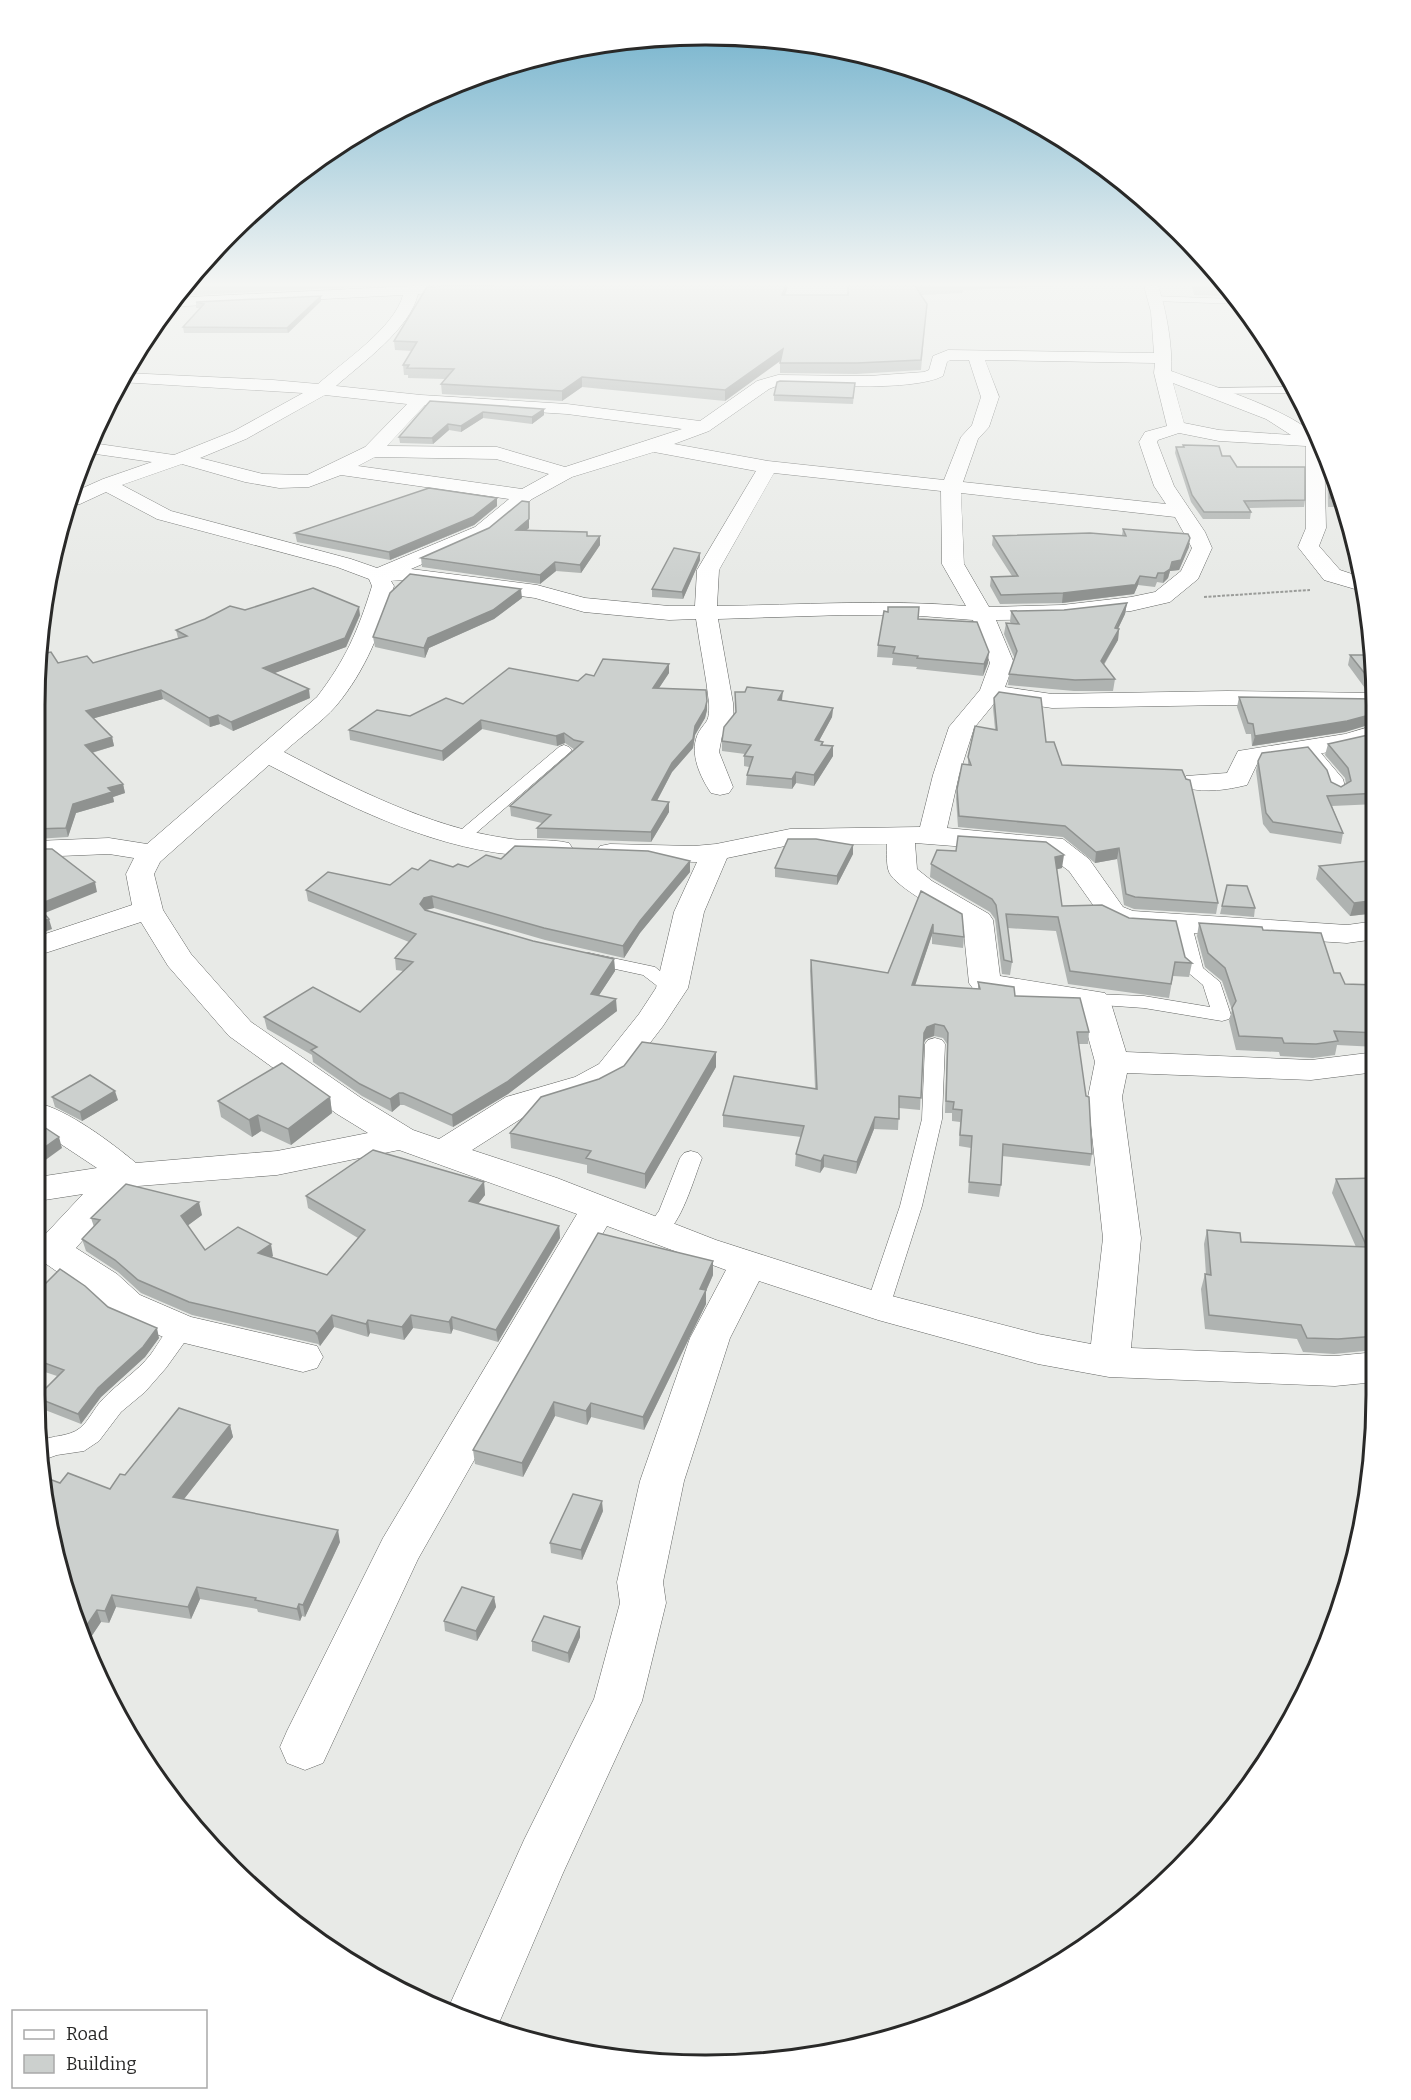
<svg xmlns="http://www.w3.org/2000/svg" width="1411" height="2100" font-family="Bitter,serif">
	<style>
		.lines { fill: none; stroke-linecap: round; stroke-linejoin: round }
		.service-casing { stroke: #636563; stroke-width: 1 }
		.minor-casing { stroke: #636563; stroke-width: 1 }
		.path { stroke: #9a9c99; stroke-width: 2; stroke-dasharray: 3 1.5; stroke-linecap: butt }
		.service { fill: #fff; fill-rule: evenodd }
		.minor { fill: #fff; fill-rule: evenodd }
		.wall { fill: #afb3b1 }
		.shaded-wall { fill: #8f9290 }
		.building { fill: #ccd0ce; stroke: #8f9290; stroke-width: 1.5 }
		.rim { fill: none; stroke: #292928; stroke-width: 3 }
	</style>
	<rect width="100%" height="100%" fill="#e8eae7"/>
	<g class="lines">
		<defs>
			<path id="service" d="M1151,296L1236,299L1240,304L1154,301L1150,298Z
				M1292,387L1295,393L1208,394L1203,391L1208,388Z
				M1310,744L1315,746L1343,779L1346,791L1344,794L1338,796L1330,791L1327,780L1302,749Z
				M564,745L569,747L572,750L569,753L468,840H456L454,837L456,834L559,747Z
				M1182,917L1188,918L1191,922L1203,968L1220,982L1231,1015L1229,1019L1222,1021L1144,1008L1087,1004L1085,1000L1087,996L1094,994L1144,996L1210,1007L1203,985L1185,970L1173,922L1176,918Z
				M589,953L655,967L681,988L679,992H665L643,975L583,962L580,958L583,954Z
				M935,1038L942,1040L945,1044L942,1119L922,1206L890,1306L886,1312L878,1314L870,1312L866,1306L900,1206L922,1119L925,1044L928,1040Z
				M691,1151L698,1153L702,1158C694,1178 681,1226 662,1236C658,1238 653,1237 648,1235L645,1230L659,1211L680,1158L684,1153Z
				M182,1320L190,1323L194,1329L166,1368L145,1392L121,1412L99,1441L84,1451L57,1455L40,1461V1441C53,1435 69,1437 80,1428C89,1421 94,1408 103,1399C118,1383 137,1372 151,1354C160,1342 167,1325 182,1320Z"/>
			<path id="minor" d="M413,286H494L487,290L418,294C410,329 362,363 336,386L421,395L567,404L700,421L757,381L778,375L869,376L924,372L929,370L933,356L948,350L1154,353L1151,312L1144,286H1158C1166,308 1173,348 1171,371C1208,385 1306,413 1324,446L1326,528L1319,546L1340,570L1364,578L1365,592L1324,580L1298,547L1306,528V446L1219,441L1179,433L1158,440L1157,442L1174,486L1205,532L1212,548L1198,579L1170,602L1131,611L1062,619L996,620L1014,663L1005,687L1052,694L1227,691L1375,693L1376,706V707L1227,705L1052,708L997,700L974,728L959,775L947,828L1063,839L1089,859L1123,907L1133,911L1347,925L1376,921V939L1347,943L1127,929L1103,919L1069,871L1045,853L915,843L917,869L932,881L989,914L993,920L1000,976L1105,993L1110,1000L1126,1052L1311,1060L1376,1052V1072L1311,1080L1127,1073L1122,1097L1141,1238L1131,1348L1335,1356L1376,1352V1382L1335,1386L1109,1377L1038,1364L878,1320L759,1281L730,1338L684,1481L663,1582L666,1603L642,1701L563,1873L496,2030L446,2013L524,1840L594,1699L620,1603L617,1582L640,1481L690,1338L726,1270L607,1226L418,1559L323,1763L305,1770L287,1763L280,1747L287,1731L383,1538L577,1214L399,1150L277,1175L138,1186L104,1216L76,1248L117,1274L140,1295L191,1317L317,1346L323,1357L317,1368L303,1372L168,1339L112,1315L89,1294L39,1259V1241L83,1194L38,1201V1177L97,1168L38,1129L37,1103C67,1109 112,1143 136,1163L277,1151L368,1133L337,1114L229,1036L168,966L141,922L36,956V937L132,905L126,874L134,858L109,854L36,857V841L109,838L147,844L317,697C346,659 358,631 372,586L369,579L337,567L157,519L106,492L80,504L71,505L76,491L103,479L152,462L89,453L92,443L174,455L234,431L303,393L120,382L126,373L273,380L318,384C343,362 395,327 403,295L167,307L172,298ZM950,360H969L981,397L972,425L961,437L944,480L768,461L674,444L709,431L769,389L779,385C817,385 913,392 943,376L947,362ZM985,360L1155,363L1154,373L1167,426L1145,432L1139,442L1154,486L1166,504L963,482L978,439L989,427L999,397ZM1173,383L1266,419L1291,435L1219,430L1184,423ZM325,395L407,404L365,447L307,475L263,474L200,458L246,439ZM425,405L567,414L682,429L565,467L497,447L387,446ZM654,452L756,471L697,570L695,606H669L585,598L537,585L411,569L489,535L532,499L572,477ZM375,457L496,459L549,474L522,489L358,466ZM182,464L245,482L279,488L309,487L341,475L509,499L475,527L377,568L351,559L171,511L122,485ZM774,473L941,491L942,564L966,606C883,599 801,605 717,606L719,570ZM961,493L1175,517L1192,548L1181,571L1155,592L1131,597L1062,605L989,607L964,564ZM402,580L535,598L584,612L669,620L696,619C700,647 706,675 709,703C710,726 704,720 697,736C690,754 700,777 711,793L720,795L729,793L733,787L719,752L722,736L734,722L733,703L718,619L844,615L921,616L973,620L990,663L980,690L949,727L933,775L920,827L790,829L716,844L694,846L610,844L600,846L596,852L600,858L610,860L697,862L674,912L656,988L639,1014L599,1064L575,1077L506,1097L439,1139L413,1130L361,1098L251,1022L191,954L163,910L154,874L160,862L269,765C350,807 440,853 532,856C545,857 557,858 569,855L573,849L569,843C548,838 526,842 505,838C429,827 351,787 284,752C300,737 321,723 336,706C366,670 381,630 394,586L391,581ZM887,844C887,852 886,865 889,872C895,887 948,915 963,924L969,983L974,990L1080,1007L1095,1062L1088,1097L1103,1238L1091,1344L1038,1334L884,1294L716,1240L557,1178L472,1150L530,1113L599,1091L623,1078L663,1026L688,988L704,912L727,858L790,845Z
				M1376,725V741C1338,754 1297,755 1258,762L1247,785C1226,790 1207,793 1186,788L1182,782L1186,776L1227,773L1238,751L1345,734Z"/>
		</defs>
		<!-- service casing -->
		<use href="#service" class="service-casing"/>
		<!-- minor casing -->
		<use href="#minor" class="minor-casing"/>
		<!-- path -->
		<path class="path" d="M1204,597L1310,590"/>
		<!-- service -->
		<use href="#service" class="service"/>
		<!-- minor -->
		<use href="#minor" class="minor"/>
	</g>
	<!-- wall -->
	<path class="wall" d="M183,286H376L174,296Z
		M848,286H1061L963,290L962,293L921,295L927,304L921,370L856,374L780,373V360L725,401L582,387L562,401L442,394L441,384L445,379L408,378V375H404L403,365L412,351L395,350L394,341L785,295H848Z
		M1192,286H1225L1224,296L1194,295Z
		M321,301L288,333H184L183,327L200,308H196V302Z
		M855,383L853,404L774,401V395Z
		M430,401L544,415L532,424L483,418L461,432L449,430L433,444L400,443L399,437Z
		M1183,445L1222,456L1237,467L1305,500L1304,507L1249,508L1251,512L1250,519H1203L1191,502L1175,453L1176,447H1183Z
		M1328,456L1355,547L1352,543L1336,507H1328L1327,461Z
		M497,498V506L474,525L390,560L297,542L295,533Z
		M529,510V528L527,530L587,532V536H600V545L581,573L556,571L540,584L422,567L421,558Z
		M1123,529L1189,547L1179,570L1170,571L1168,578L1163,583L1157,582L1155,587L1138,585L1134,594L1062,603L1000,604L990,586L991,577L1012,576L992,545L993,536L1122,535Z
		M700,553V560L683,599L652,597V589Z
		M1360,586H1365L1368,615L1357,595Z
		M522,598L494,619L429,648L425,658L375,647L373,637Z
		M1127,603L1125,614L1118,629H1119L1118,640L1104,665L1115,679L1113,691H1074L1008,685L1009,674L1015,659L1004,634L1006,623H1011L1010,622L1011,611L1064,610Z
		M245,610L360,615L346,647L274,673L310,698L233,731L220,724L210,727L163,699L94,718L112,737L114,746L92,753L123,784L125,793L113,797L114,802L76,813L68,837L36,839L34,705L41,654L58,663H93L178,638L176,630Z
		M918,619L988,663L983,676L916,669L917,667L892,665L893,658L877,657L878,645Z
		M1350,655H1371L1375,691H1367L1348,665Z
		M669,673L659,688L707,710L705,718L695,735L693,748L672,772L657,801L669,812L651,842L537,838V828L542,823L511,816L510,806L575,750L565,743L557,746L482,729L443,761L350,740L349,730L463,704L578,681L594,676Z
		M735,692L782,700L833,708L832,717L819,741L823,742V745L833,756L814,786L796,783L792,789L746,785L747,775L749,767L744,766V756L745,754L722,751V741L736,713Z
		M1239,697L1377,705V724L1375,723L1345,732L1252,746L1251,734H1246L1237,707Z
		M994,698L1046,742L1062,765L1218,903L1216,914L1134,909L1124,905L1117,859L1095,863L1063,837L958,827L956,799L957,789L968,765V757L995,729L993,708Z
		M1377,733V804L1332,806L1343,833L1341,844L1270,833L1263,824L1256,771L1258,761L1331,782L1341,787L1346,784L1345,778L1325,755L1328,744Z
		M853,845V854L837,885L775,877V868Z
		M501,859L690,872L640,933L624,958L545,940L434,908L425,910L533,941L614,959L615,971L599,995L617,1011L508,1094L453,1127L404,1105H400L392,1112L362,1096L313,1062L312,1055L267,1029L264,1017L360,1012L403,971L396,970L395,958L409,942L308,901L306,890L390,885L418,870L468,867Z
		M1377,860V913L1350,916L1316,879L1319,866Z
		M931,864L1062,868L1057,869L1062,906L1185,957L1192,963L1189,977L1173,976L1169,998L1068,984L1056,931L1008,928L1012,962L1010,975L1002,974L995,919L990,912L930,877Z
		M1227,885L1255,908L1254,917L1220,914Z
		M921,891L964,937L963,948L932,944V935L915,986L978,989V982L1015,996L1089,1032L1088,1044H1079L1092,1154L1090,1166L1002,1156L1001,1185L999,1197L968,1193L971,1148L959,1146L960,1122L952,1121V1113H945L947,1044L943,1038L934,1036L926,1039L923,1043L920,1110L899,1108L898,1130L874,1129L856,1174L824,1167L820,1173L795,1166L796,1154L801,1137L723,1127V1115L815,1088L810,971L811,960L888,973Z
		M1199,923L1263,930L1334,973L1345,984L1377,985V1047L1337,1045L1335,1055L1313,1058L1280,1056L1279,1052L1236,1050L1229,1021L1232,1010L1222,981L1205,967L1197,936Z
		M716,1067L645,1189L587,1173V1165L511,1148L510,1133Z
		M52,1097L118,1100L82,1121L55,1107Z
		M330,1097L332,1113L291,1145L261,1131L252,1137L221,1117L218,1101Z
		M1372,1141H1377V1174L1368,1155Z
		M1377,1178V1329H1375L1377,1332V1341L1374,1350L1334,1354L1303,1352L1297,1339L1205,1329L1201,1289L1205,1274L1206,1275L1204,1244L1207,1230L1241,1242L1356,1247L1332,1193L1336,1179Z
		M484,1182L485,1195L478,1204L559,1226L560,1238L498,1342L453,1329L451,1334L413,1328L404,1340L370,1333L368,1337L334,1327L320,1346L318,1344L192,1315L141,1293L118,1272L86,1251L82,1239L94,1227L91,1218L202,1215L187,1226L205,1250L273,1256L271,1257L327,1275L358,1238L308,1208L306,1196Z
		M713,1261V1275L706,1291V1304L644,1430L591,1417L587,1425L555,1416L523,1477L475,1464L473,1450Z
		M39,1290L108,1307L159,1338L145,1357L101,1397L81,1424L40,1408V1394L57,1376L39,1370Z
		M230,1425L233,1437L184,1499L340,1542L305,1617L302,1616L300,1621L258,1612L257,1609L200,1599L191,1619L116,1607L109,1623L101,1622L91,1637L86,1636L70,1610L40,1482L60,1483L110,1489L125,1475Z
		M603,1511L582,1560L551,1553L550,1543Z
		M494,1597L496,1607L477,1641L445,1631L444,1621Z
		M580,1627V1637L569,1663L532,1651V1641Z"/>
	<!-- shaded-wall -->
	<path class="shaded-wall" d="M786,286H788L782,305V295Z
		M321,296V301L288,333L287,328Z
		M783,349V359L725,401V390Z
		M582,377V387L562,401V391Z
		M544,409V415L532,424V417Z
		M483,412V418L461,432V426Z
		M448,424L449,430L433,444L432,438Z
		M497,498V506L474,525L390,560L389,552Z
		M529,502V528L516,538V530Z
		M600,536V545L581,573L580,565Z
		M1190,538L1189,547L1179,570L1170,571L1168,578L1163,583L1164,573L1172,562Z
		M700,553V560L683,599L682,592Z
		M555,562L556,571L540,584V575Z
		M1140,576L1138,585L1134,594L1062,603L1063,593Z
		M521,589L522,598L494,619L429,648L425,658L424,648L428,638Z
		M1127,603L1125,614L1114,637L1119,629L1118,640L1099,672L1101,661Z
		M359,607L360,615L346,647L264,677L263,668Z
		M989,652L988,663L983,676L984,664Z
		M669,664V673L653,697V688Z
		M309,689L310,698L233,731L231,722Z
		M161,690L163,699L88,720L86,711Z
		M783,691L782,700H778Z
		M707,701V710L705,718L695,735L693,748L672,772L652,810V800L672,763L695,726Z
		M833,708L832,717L814,750L815,740Z
		M1377,713L1375,723L1345,732L1252,746L1255,736Z
		M218,715L220,724L210,727L209,718Z
		M481,720L482,729L443,761L442,751Z
		M564,733L565,743L557,746L556,736Z
		M112,737L114,746L87,754L85,745Z
		M833,746V756L814,786V775Z
		M796,772V783L792,789V779Z
		M123,784L125,793L113,797L114,802L76,813L68,837L66,828L73,804L108,788Z
		M669,802V812L651,842V832Z
		M853,845V854L837,885V876Z
		M1119,848L1117,859L1095,863L1096,852Z
		M1064,855L1062,868L1054,870L1055,857Z
		M690,861V872L640,933L624,958L623,946L640,921Z
		M95,882L97,892L40,915L37,905Z
		M432,896L434,908L425,910L420,904L424,898Z
		M1377,900L1376,913L1350,916L1354,903Z
		M49,919L52,929L36,935V923Z
		M933,924L932,935L911,997L912,985Z
		M614,959L615,971L592,1006L591,994Z
		M616,999L617,1011L508,1094L453,1127L452,1115Z
		M935,1024L934,1036L926,1039L923,1044L924,1033L927,1027Z
		M716,1052V1067L645,1189V1174Z
		M115,1091L118,1100L82,1121L80,1112Z
		M399,1093L400,1105L392,1112L390,1099Z
		M330,1097L332,1113L291,1145L288,1129Z
		M258,1115L261,1131L252,1137L249,1120Z
		M875,1117L874,1129L856,1174L857,1162Z
		M59,1137L62,1148L40,1164L38,1152Z
		M824,1155V1167L820,1173L821,1161Z
		M484,1182L485,1195L470,1214L469,1201Z
		M199,1202L202,1215L183,1229L181,1216Z
		M559,1226L560,1238L498,1342L496,1330Z
		M271,1244L273,1256L260,1266L258,1253Z
		M713,1261V1275L706,1291V1304L644,1430L643,1417L700,1289Z
		M332,1315L334,1327L320,1346L317,1334Z
		M411,1315L413,1328L404,1340L402,1327Z
		M452,1317L453,1329L451,1334L449,1322Z
		M368,1320L370,1333L368,1337L366,1324Z
		M157,1328L159,1338L145,1357L101,1397L81,1424L78,1414L98,1388Z
		M554,1402L555,1416L523,1477L522,1463Z
		M591,1403V1417L587,1425L586,1411Z
		M230,1425L233,1437L176,1509L173,1497Z
		M602,1501L603,1511L582,1560L581,1550Z
		M338,1530L340,1542L305,1617L303,1605Z
		M197,1587L200,1599L191,1619L188,1607Z
		M112,1595L116,1607L109,1623L105,1611Z
		M494,1597L496,1607L477,1641L476,1631Z
		M299,1604L302,1616L300,1621L297,1609Z
		M97,1610L101,1622L91,1637L87,1625Z
		M82,1624L86,1636L85,1639L80,1629Z
		M580,1627V1637L569,1663L568,1653Z"/>
	<!-- building -->
	<path class="building" d="M443,286H786L782,295H848V286H934H915L927,304L921,360L857,363H780L783,349L725,390L582,377L562,391L441,384L454,369L407,368L409,365H403L417,342L394,341L427,287Z
		M321,296L287,328L183,327L204,304L196,302Z
		M780,381L855,383L853,398L774,395L777,382Z
		M430,401L544,409L532,417L483,412L461,426L448,424L432,438L399,437Z
		M1183,445L1219,446L1222,456H1230L1237,467H1305V500L1244,501L1251,512H1204L1192,495L1176,447H1184Z
		M1329,459L1345,515L1338,498H1330Z
		M429,488L497,498L473,517L389,552L295,533Z
		M522,501L529,502V519L516,530L587,532V536H600L580,565L555,562L540,575L421,558L489,528Z
		M1123,529L1188,534L1190,538L1181,560L1172,562L1170,569L1164,573H1158L1156,578L1140,576L1135,585H1132L1063,593L1001,595L991,577L1018,576L993,536L1090,533L1126,536Z
		M674,548L700,553L682,592L652,589Z
		M410,574L521,589L493,610L428,638L424,648L373,637L390,593Z
		M1360,586H1365L1366,597Z
		M313,588L359,607L345,638L263,668L309,689L231,722L218,715L209,718L161,690L86,711L112,737L85,745L123,784L108,788L112,792L73,804L66,828L35,829L34,705L40,652L41,654L51,652L58,663L87,656L93,663L187,636L176,630L205,619L230,606L245,610Z
		M1127,603L1115,628L1119,629L1101,661L1115,679L1075,680L1009,674L1017,651L1006,623L1019,624L1011,611L1064,610Z
		M888,607H919L918,619L977,622L989,652L984,664L917,658L918,656L893,653L895,647L878,645L884,611L888,612Z
		M1350,655H1371L1374,681L1370,680Z
		M603,659L669,664L653,688L706,690L707,701L705,709L695,726L693,739L672,763L652,800L669,802L651,832L537,828L551,815L510,806L583,742L574,740L564,733L556,736L481,720L442,751L349,730L377,710L410,716L446,698L463,704L509,668L578,681L586,674L594,676Z
		M747,687L783,691L778,700L833,708L815,740L823,742L821,745L833,746L814,775L796,772L792,779L747,775L753,757L744,756L751,745L722,741L724,727L736,712L735,692H745Z
		M999,692L1041,698L1046,742H1054L1062,765L1182,770L1186,779L1190,780L1218,903L1135,897L1126,894L1119,848L1096,852L1065,826L959,816L957,789L962,764L971,765L968,757L975,726L997,730L994,698Z
		M1239,697L1376,699L1377,713L1347,721L1255,736L1253,724L1248,723Z
		M1377,733V793L1327,796L1343,833L1273,822L1266,813L1258,761L1262,753L1308,747L1327,770L1331,782L1341,787L1351,781L1348,768L1328,744Z
		M958,836L1046,842L1064,855L1055,857L1062,906L1102,905L1129,918L1176,921L1185,957L1192,963L1175,962L1171,984L1070,971L1058,917L1006,914L1012,962L1004,960L996,905L992,899L931,864L937,850L956,851Z
		M788,839H816L853,845L837,876L775,868Z
		M515,846L648,851L690,861L640,921L623,946L544,928L432,896L424,898L420,904L425,910L533,941L614,959L591,994L616,999L507,1082L452,1115L403,1093H399L390,1099L360,1084L311,1050L317,1047L264,1017L313,987L360,1012L413,962L395,958L416,934L306,890L328,872L390,885L412,868L418,870L430,860L453,867L458,864L468,867L486,855L501,859Z
		M36,849H52L95,882L37,905L49,919L36,923Z
		M1377,860V900L1354,903L1319,866Z
		M1227,885L1247,886L1255,908L1222,906Z
		M921,891L962,914L964,937L933,933V924L912,985L980,989L978,982L1014,987L1015,996L1080,998L1089,1032H1077L1086,1096L1089,1097L1092,1154L1003,1144L1001,1185L969,1182L972,1136L960,1135L962,1110L953,1109L954,1102L946,1101L948,1033L944,1026L935,1024L927,1027L924,1033L921,1098L899,1096V1119L875,1117L857,1162L824,1155L821,1161L796,1154L804,1126L723,1115L734,1076L817,1089L811,960L888,973Z
		M1199,923L1262,927L1263,930L1321,933L1334,973H1340L1345,984L1377,985V1033L1334,1031L1338,1041L1316,1044L1284,1043L1282,1038L1239,1036L1232,1008L1236,1001L1225,968L1208,953Z
		M642,1042L716,1052L645,1174L586,1158L591,1151L510,1133L541,1097L599,1079L624,1066Z
		M282,1063L330,1097L288,1129L258,1115L249,1120L218,1101Z
		M90,1075L115,1091L80,1112L52,1097Z
		M38,1123L59,1137L38,1152Z
		M1372,1141H1377V1151Z
		M373,1150L484,1182L469,1201L559,1226L496,1330L452,1317L449,1322L411,1315L402,1327L368,1320L366,1324L332,1315L317,1334L315,1331L189,1302L138,1280L115,1260L82,1239L100,1220L91,1218L126,1184L199,1202L181,1216L205,1250L238,1227L271,1244L258,1253L327,1275L365,1230L306,1196Z
		M1377,1178V1315H1368L1377,1332V1336L1338,1339L1307,1338L1301,1325L1209,1315L1205,1274L1211,1275L1207,1230L1240,1233L1241,1242L1367,1247L1336,1179Z
		M598,1233L713,1261L700,1289L706,1290L643,1417L591,1403L586,1411L554,1402L522,1463L473,1450Z
		M60,1269L85,1286L108,1307L157,1328L143,1347L98,1388L78,1414L40,1399V1394L64,1370L39,1361V1290Z
		M179,1408L230,1425L173,1497L338,1530L303,1605L299,1604L297,1609L255,1600L256,1598L197,1587L188,1607L112,1595L105,1611L97,1610L87,1625L82,1624L80,1629L70,1610L56,1551L60,1545L54,1543L40,1480L44,1477L60,1483L68,1473L110,1489L120,1474L125,1475Z
		M573,1494L602,1501L581,1550L550,1543Z
		M462,1587L494,1597L476,1631L444,1621Z
		M544,1616L580,1627L568,1653L532,1641Z"/>
	<!-- sky -->
	<linearGradient id="sky" x2="0" y2="1"><stop stop-color="#6baeca"/><stop offset="0.49" stop-color="#f5f6f4"/><stop offset="1" stop-color="#f5f6f4" stop-opacity="0"/></linearGradient>
	<rect width="1411" height="580" fill="url(#sky)"/>
	<!-- crop -->
	<path d="M0 0H1411V2100H0ZM705 45H706A660 660 0 0 1 1366 705V1395A660 660 0 0 1 706 2055H705A660 660 0 0 1 45 1395V705A660 660 0 0 1 705 45Z" fill="#fff" fill-rule="evenodd"/>
	<path class="rim" d="M705 45H706A660 660 0 0 1 1366 705V1395A660 660 0 0 1 706 2055H705A660 660 0 0 1 45 1395V705A660 660 0 0 1 705 45Z"/>
	<!-- legend -->
	<rect x="12" y="2010" width="195" height="78" fill="#ffffff" stroke="#a9a9a9" stroke-width="1.5"/>
	<rect x="24" y="2030" width="30" height="9" fill="#ffffff" stroke="#a9a9a9" stroke-width="1.5"/>
	<text x="66" y="2040" font-size="18" fill="#292928">Road</text>
	<rect x="24" y="2055" width="30" height="18" fill="#ccd0ce" stroke="#a9a9a9" stroke-width="1.5"/>
	<text x="66" y="2070" font-size="18" fill="#292928">Building</text>
</svg>
